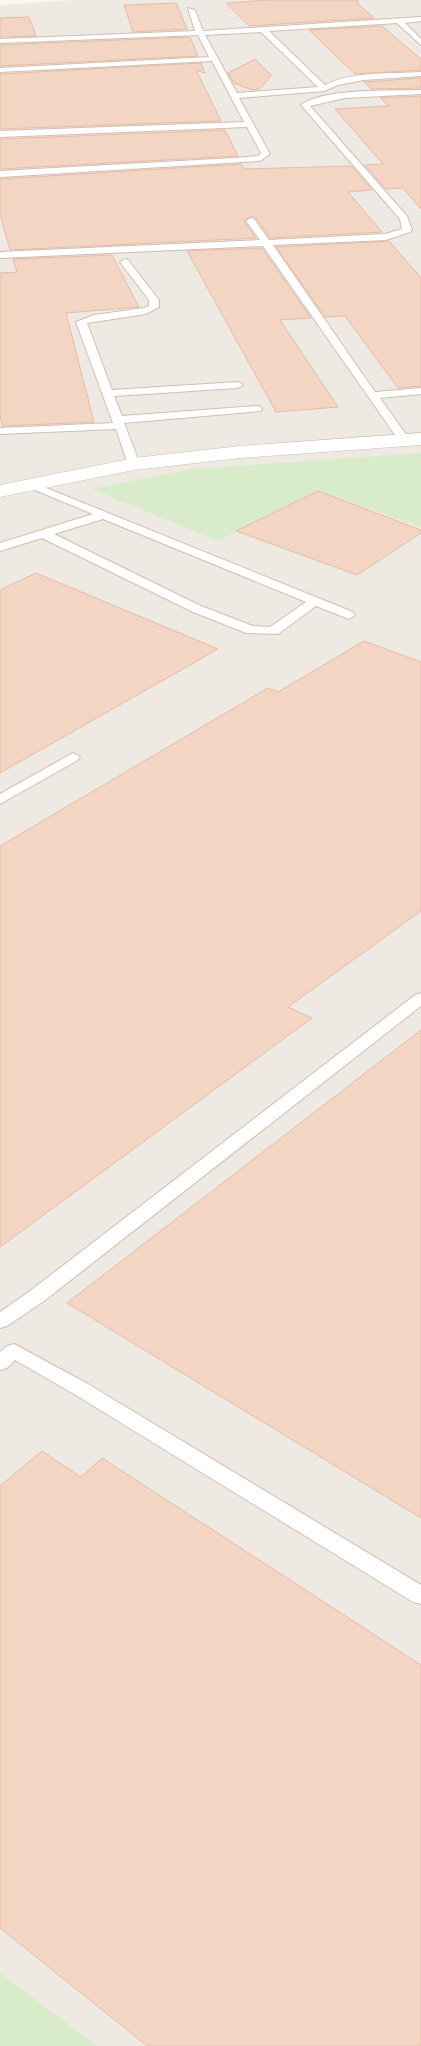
<svg xmlns="http://www.w3.org/2000/svg" width="421" height="2046" font-family="'Open Sans',sans-serif">
	<style>
		.industrial { fill: #efe9e4 }
		.green { fill: #d8ecc9 }
		.building { fill: #f3d5c3; stroke: #e6bba3 }
		.lines { fill: none; stroke-linecap: round; stroke-linejoin: round }
		.service-casing { stroke: #d1beb0; stroke-width: 2 }
		.minor-casing { stroke: #d1beb0; stroke-width: 1 }
		.service { fill: #fff; fill-rule: evenodd }
		.minor { fill: #fff; fill-rule: evenodd }
	</style>
	<rect width="100%" height="100%" fill="#fdf6ec"/>
	<!-- industrial -->
	<path class="industrial" d="M74,0H421V2046H0V5Z"/>
	<!-- green -->
	<path class="green" d="M421,453V527L318,491L218,541L92,489L192,469Z
		M0,1973L97,2046H0Z"/>
	<!-- building -->
	<path class="building" d="M267,0H358V4L374,18L249,26L226,3Z
		M176,3L187,29L133,32L124,5Z
		M29,17L36,36L0,37V18Z
		M382,26L421,59V70L355,74L309,30Z
		M190,37L198,56L0,66V45Z
		M255,59L271,75L260,89L252,90L234,83L228,73Z
		M201,63L205,73L196,70L221,121L0,129V74Z
		M421,78V88L371,89L364,82Z
		M421,96V209L403,188L386,189L365,165L383,164L335,109L389,106L380,98Z
		M225,130L238,156L0,169V139Z
		M241,164L244,169L351,166L372,190L348,192L382,232L270,238L256,218L252,216L244,221L256,238L10,250L0,214V179Z
		M389,241L421,278V386L398,388L345,316L325,317L276,247Z
		M262,248L311,318L280,320L338,407L276,412L187,251Z
		M112,255L139,307L66,313L94,422L2,426L0,415V273L17,272L13,259Z
		M318,491L421,530V533L357,575L236,531Z
		M36,573L218,649L0,773V590Z
		M364,641L421,662V911L288,1007L312,1018L0,1247V846L268,688L278,692Z
		M421,1030V1518L67,1303Z
		M42,1451L81,1477L102,1458L421,1665V2046H147L0,1928V1486Z"/>
	<g class="lines">
		<defs>
			<path id="service" d="M188,8L195,10L203,31L421,17V21L405,23L421,39V45L397,23L269,31L325,85C353,71 390,74 421,72V76L364,80L338,85L324,91L239,98L270,154L260,161L0,177V171L234,158L258,156L261,153L247,127L0,137V131L244,122L212,61L0,72V68L209,57L198,35L0,43V39L195,31ZM261,32L318,87L237,93L205,35Z
				M421,90V94L345,98L310,106L407,216L412,230L410,232L386,240L273,245L375,392L421,388V394L380,398L410,440L408,442H400L263,246L0,258V252L260,240L246,221L251,218L254,219L269,240L385,234L402,229L400,219L301,105C322,88 392,91 421,90Z
				M125,259L128,260L159,300V307L146,314L87,323L112,390L238,382L243,385L238,388L114,396L122,416L257,406L261,407L262,409L261,411L124,423L140,464L134,467L128,464L116,429L0,434V428L113,423L76,322L94,315L144,308L149,306V300L120,262Z
				M29,481L353,612L355,615L349,619L316,606L278,634L246,633L193,612L42,538L0,551V543L93,514L25,486L23,484L25,482ZM103,519L306,602L270,627L253,626L201,606L54,534Z
				M73,753L80,757L78,760L0,804V794Z
				M421,993V1006L44,1301L7,1326L0,1328V1312L30,1291L415,995Z
				M14,1344L88,1384L421,1585V1604L413,1602L74,1394L15,1360L7,1368L0,1370V1352L7,1346Z"/>
			<path id="minor" d="M421,433V445L240,458L134,470L0,497V485L134,458L240,446Z"/>
		</defs>
		<!-- service casing -->
		<use href="#service" class="service-casing"/>
		<!-- minor casing -->
		<use href="#minor" class="minor-casing"/>
		<!-- service -->
		<use href="#service" class="service"/>
		<!-- minor -->
		<use href="#minor" class="minor"/>
	</g>
</svg>
